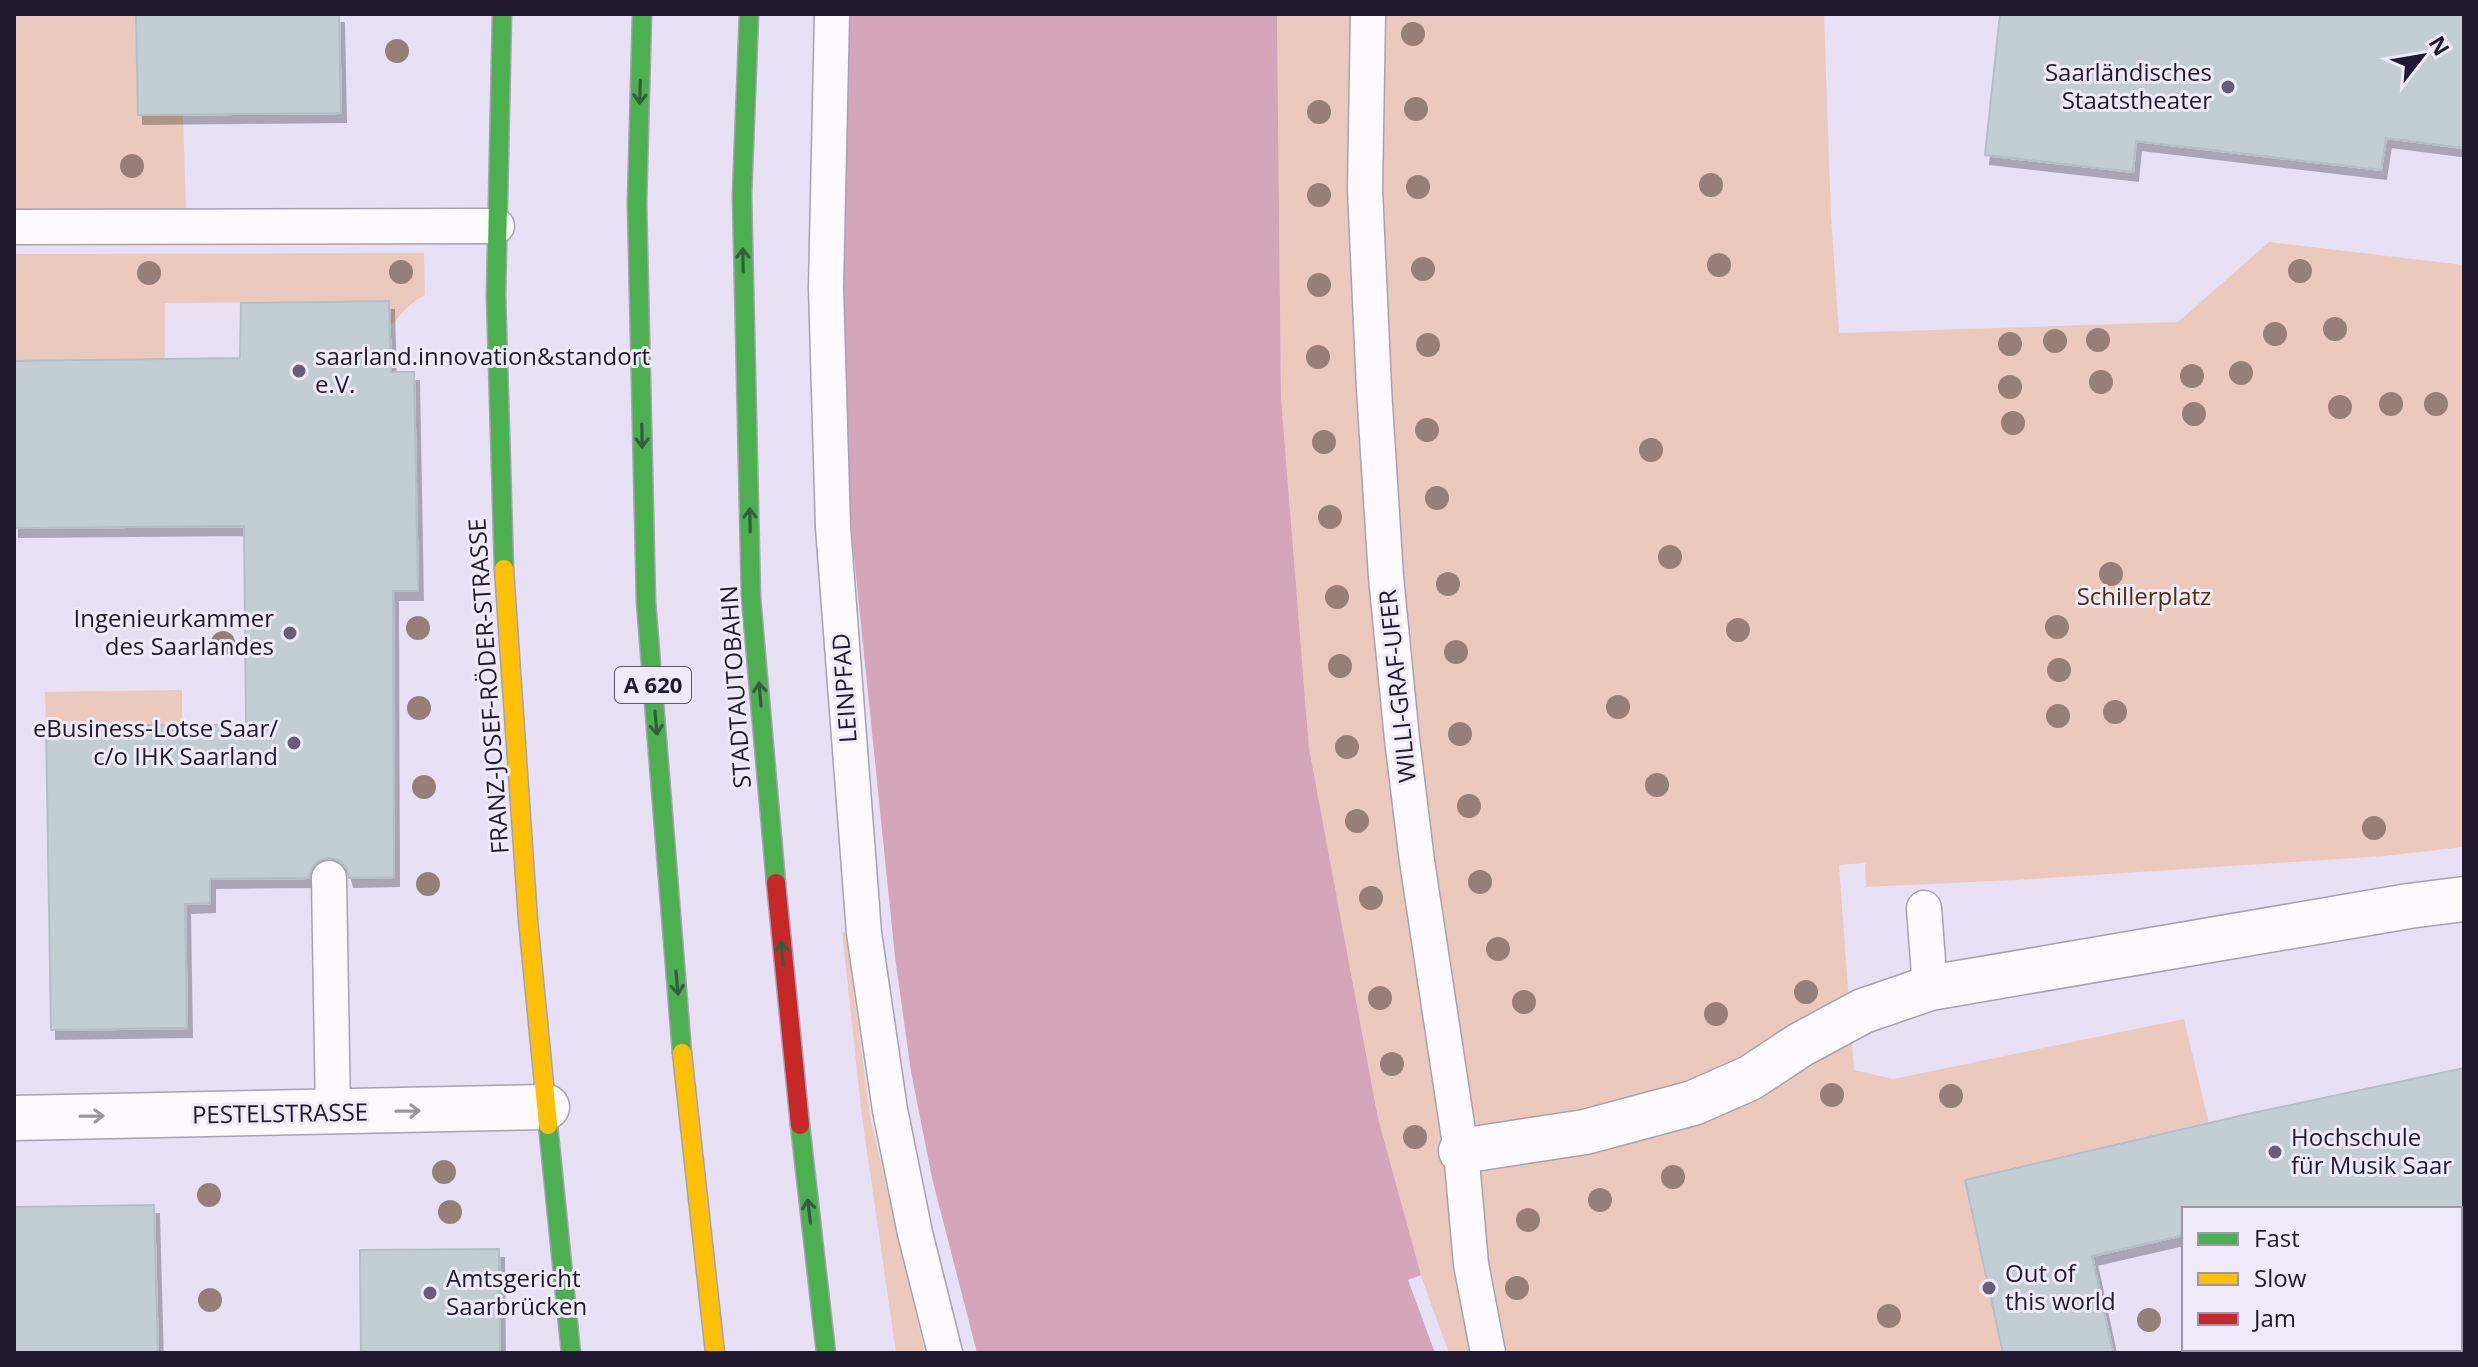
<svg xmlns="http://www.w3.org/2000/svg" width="2478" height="1367" font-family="'Open Sans',sans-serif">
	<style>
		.green { fill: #ebcabd }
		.water { fill: #d5a6ba }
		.pier { fill: #e8e1f6 }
		.building { fill: #c2ced4; stroke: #b2bfc5; stroke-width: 2; filter: url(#shadow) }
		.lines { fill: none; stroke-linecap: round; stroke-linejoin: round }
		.lane-casing { stroke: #a7a1b4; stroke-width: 37 }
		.street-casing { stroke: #a7a1b4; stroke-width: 47 }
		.fast-casing { stroke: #a7a1b4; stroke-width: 21 }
		.slow-casing { stroke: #a7a1b4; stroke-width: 21 }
		.jam-casing { stroke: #a7a1b4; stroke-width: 21 }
		.lane { stroke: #fcfafe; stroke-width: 34 }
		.street { stroke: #fcfafe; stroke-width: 44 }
		.fast { stroke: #4caf50; stroke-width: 18 }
		.slow { stroke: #ffc107; stroke-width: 18 }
		.jam { stroke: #c62828; stroke-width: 18 }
		.tree { fill: #967f77 }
		.oneway { stroke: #345c3e }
		.oneway2 { stroke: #9995a1 }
		.poi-dot { fill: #665f75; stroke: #eeeaf7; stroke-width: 3 }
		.labels { text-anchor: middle; stroke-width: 6; stroke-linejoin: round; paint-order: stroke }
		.shield { fill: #eeeaf7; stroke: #5e586b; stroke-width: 2 }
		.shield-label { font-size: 22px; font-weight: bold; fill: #20192f }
		.poi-label { font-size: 24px; fill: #20192f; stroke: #eeeaf7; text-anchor: start }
		.park-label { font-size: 24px; fill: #522f0f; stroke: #eeeaf7 }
		.street-label { font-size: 24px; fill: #20192f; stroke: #eeeaf7 }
	</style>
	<defs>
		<filter id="shadow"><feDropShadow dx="5" dy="9" stdDeviation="0" flood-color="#0004"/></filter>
	</defs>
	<rect width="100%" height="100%" fill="#e8e1f6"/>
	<!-- green -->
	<path class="green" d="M14,14H136L138,115H183L187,241L14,240Z
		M1277,14H1824L1831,216L1839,333L2178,322L2269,242L2464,265V847L2384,856L2016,880L1866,887L1865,863L1839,865L1854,1070L1893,1079L2184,1019L2209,1124L1965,1180L2003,1353H1449L1421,1275L1378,1118L1309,748L1281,397Z
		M424,253L425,295C411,302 403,311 394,323L389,324L388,301L165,303V359L14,361V254Z
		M182,690V725H46L45,692Z
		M842,932L846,933L870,1116L925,1353H896L862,1117Z"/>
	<!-- water -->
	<path class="water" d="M850,14H1277L1281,397L1309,748L1378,1118L1421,1275L1449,1353H977L932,1178L911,1072L895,957L851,527L843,290Z"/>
	<!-- pier -->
	<path class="pier" d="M1421,1275L1423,1281L1449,1353H1435L1408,1280Z"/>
	<!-- building -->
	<path class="building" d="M136,14H339L341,113L138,115Z
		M2000,14H2464V148L2386,138L2381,170L2136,141L2133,172L1985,155Z
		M389,301L391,372H414L418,591H393L394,877L349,878L346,867L338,860L329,858L318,861L311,869L309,878L210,879V903L185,904L187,1028L51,1030L46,725H246L244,526L14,528V361L240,358L241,303Z
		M2464,1068V1209H2184V1235L2092,1256L2113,1353H2003L1965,1180L2248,1114Z
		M154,1205L158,1353H14V1207Z
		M499,1249L500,1353H361L360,1250Z"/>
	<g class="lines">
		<defs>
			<path id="lane" d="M832,14L826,288L833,527L864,933L890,1110L915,1233L945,1353
				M1368,14L1365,189L1374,389L1386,577L1402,739L1417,861L1461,1151L1471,1264L1488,1353
				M14,227L497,226
				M329,878L333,1113
				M1924,908L1930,988"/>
			<path id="street" d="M14,1118L547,1107
				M1461,1151L1585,1132L1693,1103L1750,1078L1800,1045L1863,1011L1930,988L2409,906L2464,899"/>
			<path id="fast" d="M502,14L496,295L504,569
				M642,14L637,203L646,602L682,1053
				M749,14L742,195L751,598L776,883
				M548,1125L571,1353
				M800,1125L826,1353"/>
			<path id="slow" d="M504,569L528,920L548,1125
				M682,1053L715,1353"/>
			<path id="jam" d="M776,883L800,1125"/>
		</defs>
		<!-- lane casing -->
		<use href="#lane" class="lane-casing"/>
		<!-- street casing -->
		<use href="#street" class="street-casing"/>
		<!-- fast casing -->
		<use href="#fast" class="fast-casing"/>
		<!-- slow casing -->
		<use href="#slow" class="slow-casing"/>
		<!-- jam casing -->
		<use href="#jam" class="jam-casing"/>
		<!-- lane -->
		<use href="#lane" class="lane"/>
		<!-- street -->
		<use href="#street" class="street"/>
		<!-- fast -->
		<use href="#fast" class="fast"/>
		<!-- slow -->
		<use href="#slow" class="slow"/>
		<!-- jam -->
		<use href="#jam" class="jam"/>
	</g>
	<!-- trees -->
	<g class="tree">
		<circle cx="1413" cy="34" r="12"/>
		<circle cx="397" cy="51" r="12"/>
		<circle cx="1416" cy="109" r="12"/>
		<circle cx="1319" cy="112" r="12"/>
		<circle cx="132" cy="166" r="12"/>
		<circle cx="1711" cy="185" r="12"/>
		<circle cx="1418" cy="187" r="12"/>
		<circle cx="1319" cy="195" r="12"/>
		<circle cx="1719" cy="265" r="12"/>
		<circle cx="1423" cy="269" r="12"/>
		<circle cx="2300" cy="271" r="12"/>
		<circle cx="401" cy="272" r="12"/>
		<circle cx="149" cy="273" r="12"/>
		<circle cx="1319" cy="285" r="12"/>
		<circle cx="2335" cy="329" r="12"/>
		<circle cx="2275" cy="334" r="12"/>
		<circle cx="2098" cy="340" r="12"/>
		<circle cx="2055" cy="341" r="12"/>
		<circle cx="2010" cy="344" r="12"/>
		<circle cx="1428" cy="345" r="12"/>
		<circle cx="1318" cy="357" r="12"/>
		<circle cx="2241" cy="373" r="12"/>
		<circle cx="2192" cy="376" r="12"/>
		<circle cx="2101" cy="382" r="12"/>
		<circle cx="2010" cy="387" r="12"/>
		<circle cx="2391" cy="404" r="12"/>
		<circle cx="2436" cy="404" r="12"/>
		<circle cx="2340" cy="407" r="12"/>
		<circle cx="2194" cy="414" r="12"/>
		<circle cx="2013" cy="423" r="12"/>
		<circle cx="1427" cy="430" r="12"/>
		<circle cx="1324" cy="442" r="12"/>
		<circle cx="1651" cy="450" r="12"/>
		<circle cx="1437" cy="498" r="12"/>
		<circle cx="1330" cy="517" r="12"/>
		<circle cx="1670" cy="557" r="12"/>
		<circle cx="2111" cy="574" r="12"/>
		<circle cx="1448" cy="584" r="12"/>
		<circle cx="1337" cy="597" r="12"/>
		<circle cx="2057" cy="627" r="12"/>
		<circle cx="418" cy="628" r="12"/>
		<circle cx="1738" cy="630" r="12"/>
		<circle cx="223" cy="643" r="12"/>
		<circle cx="1456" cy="652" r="12"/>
		<circle cx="1340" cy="666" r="12"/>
		<circle cx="2059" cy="670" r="12"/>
		<circle cx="1618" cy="707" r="12"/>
		<circle cx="419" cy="708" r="12"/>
		<circle cx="2115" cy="712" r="12"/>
		<circle cx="2058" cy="716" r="12"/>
		<circle cx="1460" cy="734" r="12"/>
		<circle cx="1347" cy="747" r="12"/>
		<circle cx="1657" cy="785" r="12"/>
		<circle cx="424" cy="787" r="12"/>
		<circle cx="1469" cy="806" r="12"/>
		<circle cx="1357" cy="821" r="12"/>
		<circle cx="2374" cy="828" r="12"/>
		<circle cx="1480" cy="882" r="12"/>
		<circle cx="428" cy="884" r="12"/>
		<circle cx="1371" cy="898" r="12"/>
		<circle cx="1498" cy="949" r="12"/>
		<circle cx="1806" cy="992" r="12"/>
		<circle cx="1380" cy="998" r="12"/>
		<circle cx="1524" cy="1002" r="12"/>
		<circle cx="1716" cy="1014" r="12"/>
		<circle cx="1392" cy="1064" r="12"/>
		<circle cx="1832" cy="1095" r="12"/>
		<circle cx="1951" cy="1096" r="12"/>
		<circle cx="1415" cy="1137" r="12"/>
		<circle cx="444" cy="1172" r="12"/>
		<circle cx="1673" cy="1177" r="12"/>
		<circle cx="209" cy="1195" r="12"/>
		<circle cx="1600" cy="1200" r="12"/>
		<circle cx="450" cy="1212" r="12"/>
		<circle cx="1528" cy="1220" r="12"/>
		<circle cx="1517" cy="1288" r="12"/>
		<circle cx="210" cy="1300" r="12"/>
		<circle cx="1889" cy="1316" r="12"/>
		<circle cx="2149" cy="1320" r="12"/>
	</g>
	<!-- one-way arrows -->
	<defs><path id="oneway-shaft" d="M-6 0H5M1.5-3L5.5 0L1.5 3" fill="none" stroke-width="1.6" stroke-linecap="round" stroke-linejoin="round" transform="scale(2)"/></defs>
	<g class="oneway">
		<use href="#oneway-shaft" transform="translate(640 92) rotate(92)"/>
		<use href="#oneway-shaft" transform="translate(743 260) rotate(-91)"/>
		<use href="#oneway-shaft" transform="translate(642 436) rotate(89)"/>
		<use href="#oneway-shaft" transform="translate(750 520) rotate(-91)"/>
		<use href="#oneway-shaft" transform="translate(760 694) rotate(-95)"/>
		<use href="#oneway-shaft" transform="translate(656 723) rotate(85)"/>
		<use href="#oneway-shaft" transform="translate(782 953) rotate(-95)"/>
		<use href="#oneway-shaft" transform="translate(677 983) rotate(85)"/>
		<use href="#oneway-shaft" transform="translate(809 1211) rotate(-97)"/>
	</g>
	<g class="oneway2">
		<use href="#oneway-shaft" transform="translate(408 1111) rotate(-1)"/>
		<use href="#oneway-shaft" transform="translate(92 1116) rotate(-1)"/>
	</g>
	<!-- markers -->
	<g class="poi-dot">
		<circle cx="2228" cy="87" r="8"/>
		<circle cx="299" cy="371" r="8"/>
		<circle cx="290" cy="633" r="8"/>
		<circle cx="294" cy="743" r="8"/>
		<circle cx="2275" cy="1152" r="8"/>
		<circle cx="1989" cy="1288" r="8"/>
		<circle cx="430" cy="1293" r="8"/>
	</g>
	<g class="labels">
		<!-- shield labels -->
		<rect class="shield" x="615" y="667" width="76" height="36" rx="6"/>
		<g class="shield-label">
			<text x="653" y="693">A 620</text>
		</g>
		<!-- poi labels -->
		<g class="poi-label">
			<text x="2212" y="81" text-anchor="end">Saarländisches<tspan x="2212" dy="28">Staatstheater</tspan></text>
			<text x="315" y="365">saarland.innovation&amp;standort<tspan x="315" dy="28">e.V.</tspan></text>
			<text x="274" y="627" text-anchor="end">Ingenieurkammer<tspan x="274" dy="28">des Saarlandes</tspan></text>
			<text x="278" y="737" text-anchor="end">eBusiness-Lotse Saar/<tspan x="278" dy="28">c/o IHK Saarland</tspan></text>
			<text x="2291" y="1146">Hochschule<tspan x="2291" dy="28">für Musik Saar</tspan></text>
			<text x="2005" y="1282">Out of<tspan x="2005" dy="28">this world</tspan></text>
			<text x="446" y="1287">Amtsgericht<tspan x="446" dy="28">Saarbrücken</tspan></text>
		</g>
		<!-- park labels -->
		<g class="park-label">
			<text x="2144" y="605">Schillerplatz</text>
		</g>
		<!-- street labels -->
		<g class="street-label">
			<text transform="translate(489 686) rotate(-94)" y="8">FRANZ-JOSEF-RÖDER-STRASSE</text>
			<text transform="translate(1398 686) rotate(-96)" y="8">WILLI-GRAF-UFER</text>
			<text transform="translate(736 687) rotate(-94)" y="8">STADTAUTOBAHN</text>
			<text transform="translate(845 688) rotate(-94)" y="8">LEINPFAD</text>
			<text transform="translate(280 1114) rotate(-1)" y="8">PESTELSTRASSE</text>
		</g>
	</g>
	<!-- border -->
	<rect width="2478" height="1367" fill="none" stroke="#20192f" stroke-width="32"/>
	<!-- legend -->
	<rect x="2182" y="1207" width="280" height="144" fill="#eeeaf7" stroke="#9c96a7" stroke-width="2"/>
	<rect x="2198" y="1233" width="40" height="12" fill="#4caf50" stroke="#9c96a7" stroke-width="2"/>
	<text x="2254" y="1247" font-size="24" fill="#20192f">Fast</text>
	<rect x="2198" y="1273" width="40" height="12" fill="#ffc107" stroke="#9c96a7" stroke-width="2"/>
	<text x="2254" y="1287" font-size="24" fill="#20192f">Slow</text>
	<rect x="2198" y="1313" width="40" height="12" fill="#c62828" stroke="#9c96a7" stroke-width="2"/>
	<text x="2254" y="1327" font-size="24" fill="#20192f">Jam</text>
	<!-- north arrow -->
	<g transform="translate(2422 56) rotate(59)" stroke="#eeeaf7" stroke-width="6" paint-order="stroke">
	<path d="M0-6L14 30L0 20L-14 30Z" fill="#20192f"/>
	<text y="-12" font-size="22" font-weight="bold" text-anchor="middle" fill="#20192f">N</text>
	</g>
</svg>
